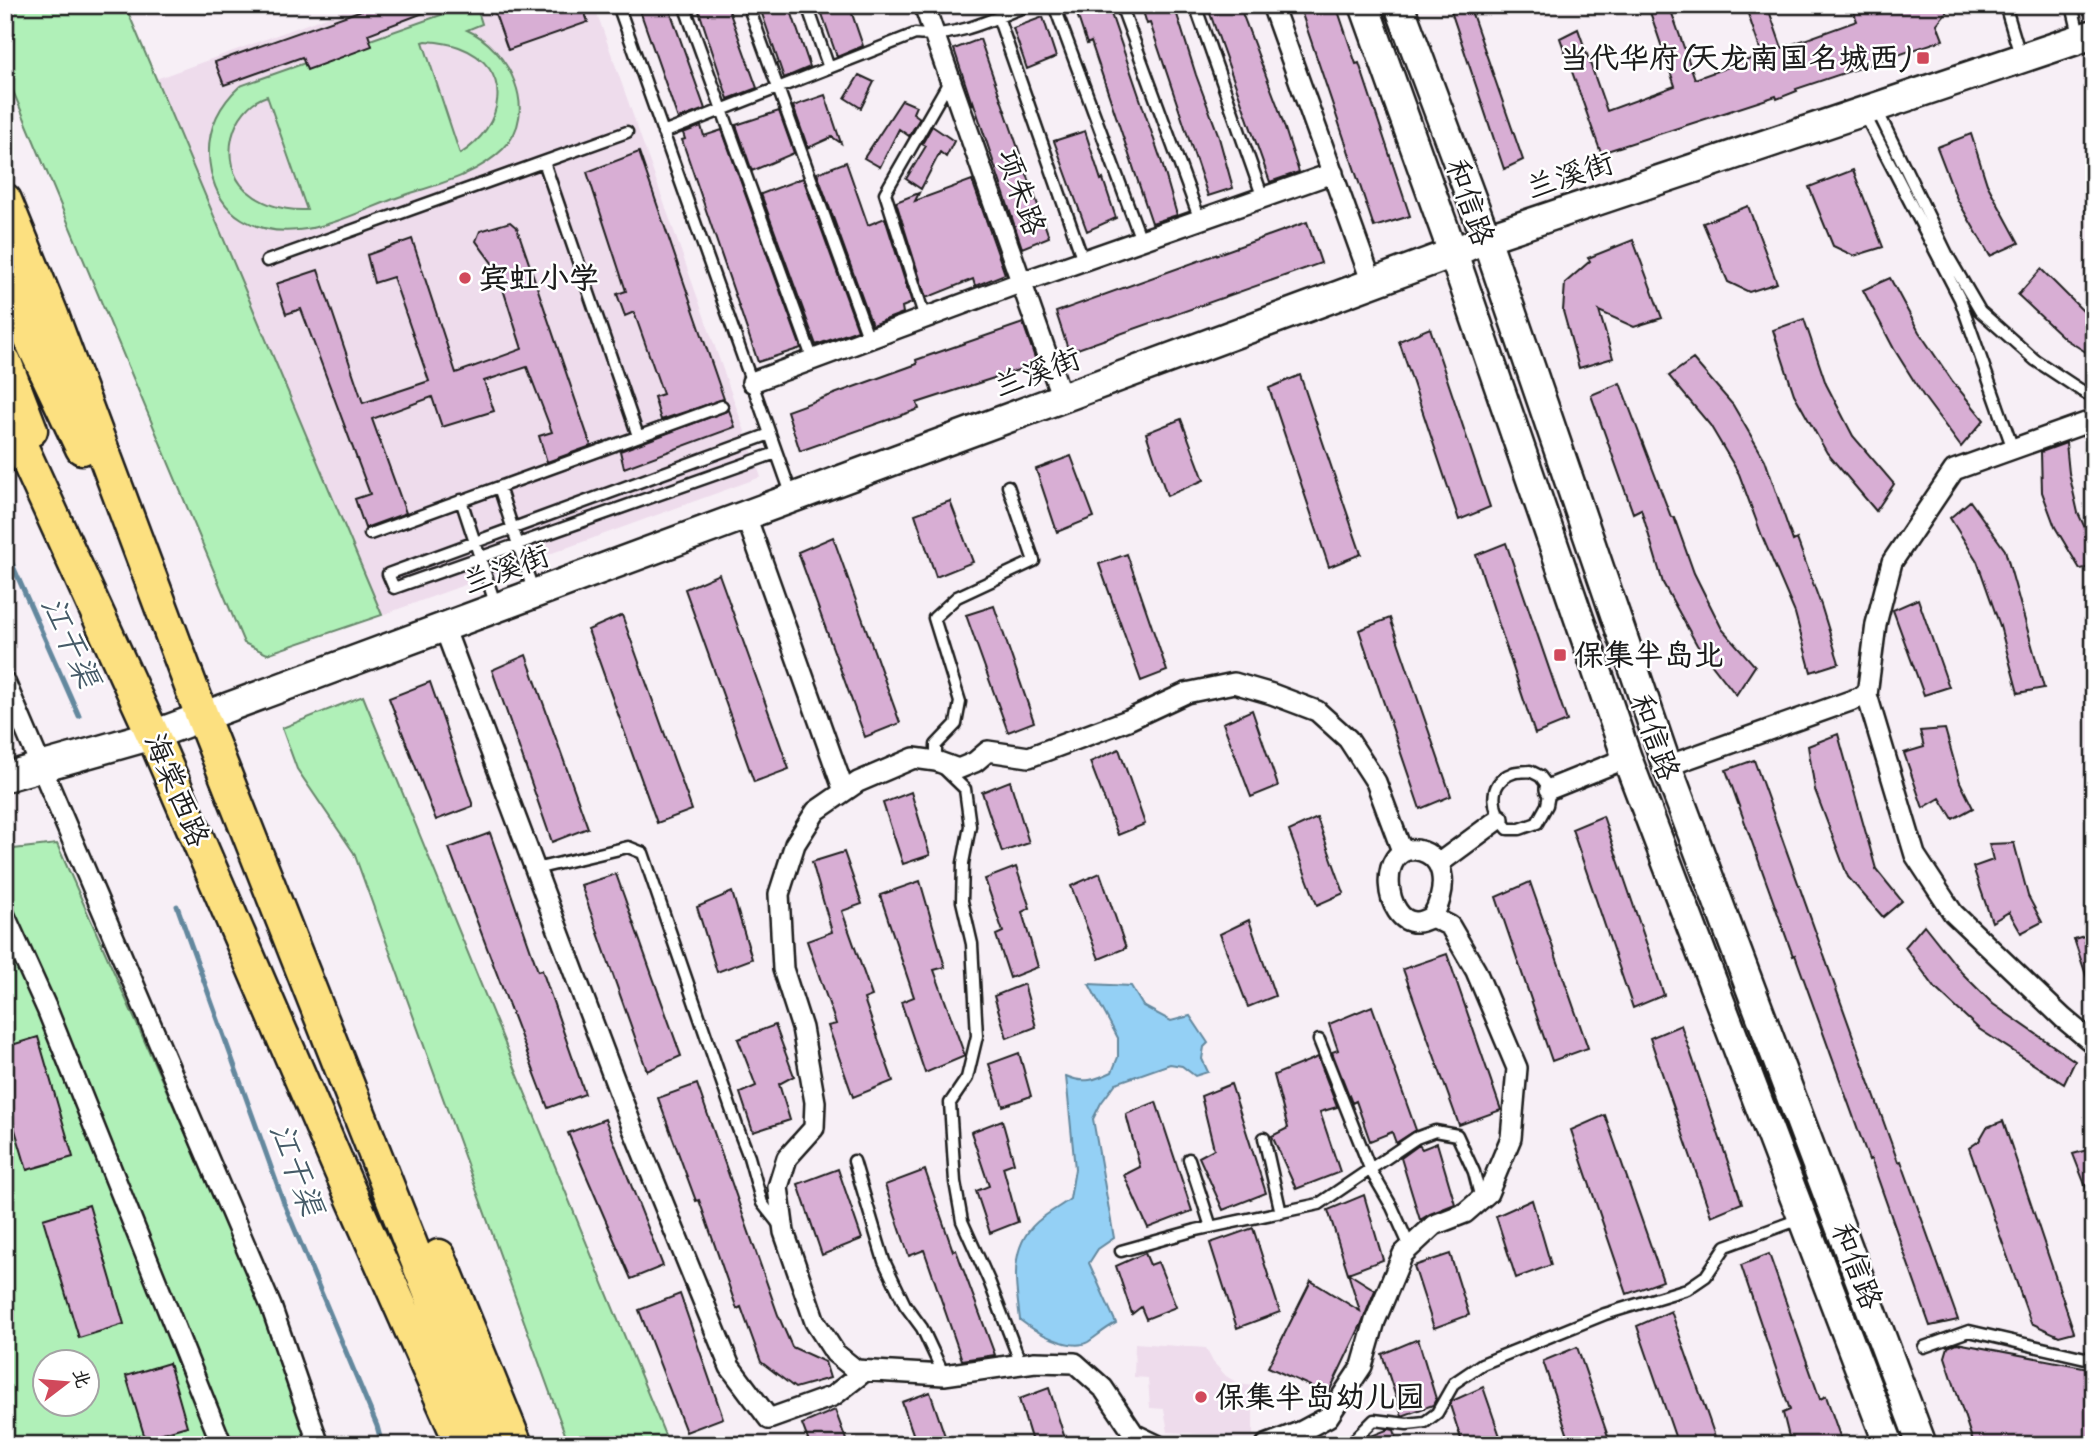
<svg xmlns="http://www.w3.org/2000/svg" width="2099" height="1450" font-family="Caveat,'LXGW WenKai TC',sans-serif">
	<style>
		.built { fill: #eedcec }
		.green { fill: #b0f0b8; stroke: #66866a; stroke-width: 2; fill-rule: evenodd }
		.water { fill: #94d0f5; stroke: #64889e; stroke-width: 2 }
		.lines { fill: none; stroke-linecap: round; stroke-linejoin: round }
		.stream { stroke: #64889e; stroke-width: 5 }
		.building { fill: #d8aed4; stroke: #1c1c1c; stroke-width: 2 }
		.lane-casing { stroke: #1c1c1c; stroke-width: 15 }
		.street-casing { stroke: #1c1c1c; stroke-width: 24 }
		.secondary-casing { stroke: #1c1c1c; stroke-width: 33 }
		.primary-casing { stroke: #1c1c1c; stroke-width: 37 }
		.lane { stroke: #fff; stroke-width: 10 }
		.street { stroke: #fff; stroke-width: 19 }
		.secondary { stroke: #fff; stroke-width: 28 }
		.primary { stroke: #fce080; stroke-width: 32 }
		.poi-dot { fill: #d1495b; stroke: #fff; stroke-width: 2.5 }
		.labels { text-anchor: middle; stroke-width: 5; stroke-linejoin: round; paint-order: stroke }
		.poi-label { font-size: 30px; font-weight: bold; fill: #1c1c1c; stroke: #fff; text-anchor: start }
		.street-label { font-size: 30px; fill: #1c1c1c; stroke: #fff }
		.water-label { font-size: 32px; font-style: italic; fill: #465b68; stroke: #fff }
	</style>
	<rect width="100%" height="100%" fill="#f7eff6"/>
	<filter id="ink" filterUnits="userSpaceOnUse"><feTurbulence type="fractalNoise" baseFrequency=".0143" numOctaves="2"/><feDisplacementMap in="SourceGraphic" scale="14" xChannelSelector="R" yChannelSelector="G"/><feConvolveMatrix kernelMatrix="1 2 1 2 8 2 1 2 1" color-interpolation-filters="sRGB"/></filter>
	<g filter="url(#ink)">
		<!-- built -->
		<path class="built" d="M359,5H594L761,477L382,615L156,79Z
			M1135,1343L1206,1348L1213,1362L1226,1376L1239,1384L1253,1386V1437L1168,1432L1164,1409L1150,1408L1148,1378L1134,1377Z"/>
		<!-- green -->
		<path class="green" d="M5,5H125L382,615L267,654L244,643L5,72Z
			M469,5H476L482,24L467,30C508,48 541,111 503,149C476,176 435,185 399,197C349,215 292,249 242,219C224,208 215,192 211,172C204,138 215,109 240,86ZM426,41C438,42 449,43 459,47C516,68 504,127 460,154L423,42ZM267,96L307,210C284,211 264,206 246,190C217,163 231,107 267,96Z
			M363,696L669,1445H569L354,853L297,769L282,728Z
			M57,844L264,1310L310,1445H5V850ZM46,1362H88V1404H46Z"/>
		<!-- water -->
		<path class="water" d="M1089,984L1131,986L1143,1006L1171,1021L1190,1016L1208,1043L1204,1047L1202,1059L1208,1072L1195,1076L1182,1066L1170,1064L1116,1083L1101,1103L1093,1119L1114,1238L1098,1249L1089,1263L1116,1323C1106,1328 1097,1336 1088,1342C1071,1352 1034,1331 1020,1320C1016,1283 1007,1244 1042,1218C1051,1211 1061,1206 1070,1199L1075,1169L1066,1076C1084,1084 1095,1080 1112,1072L1118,1057V1038Z"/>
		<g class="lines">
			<!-- stream -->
			<path class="stream" d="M5,548L79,716
				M177,906L285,1206L377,1426L382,1445"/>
		</g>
		<!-- building -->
		<path class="building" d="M376,5L439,7L368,34L372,46L307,70L302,57L224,85L215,62Z
			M492,5H582L588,22L508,50Z
			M638,5H668L705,109L678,119Z
			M697,5H727L757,88L728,99Z
			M759,5H789L810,67L784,78Z
			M819,5H849L863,46L837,57Z
			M1074,5H1108L1162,163L1177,215L1152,223L1091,42L1087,44Z
			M1141,5H1174L1196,75L1218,134L1233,188L1208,196L1150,23L1147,24Z
			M1207,5H1239L1278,107L1299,172L1270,182Z
			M1299,5H1336L1356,64L1359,63L1410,216L1374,227Z
			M1449,5H1469L1523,160L1504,169Z
			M1657,5H1669L1695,79L1762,55L1745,5H1767L1782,48L1857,21L1851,5H1873L1876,14L1901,5H1952L1937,24L1943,40L1796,89L1797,91L1777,99L1776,96L1601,153L1560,38L1578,29L1607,111L1675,86L1649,9Z
			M1043,17L1056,57L1027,69L1013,28Z
			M980,39L1049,237L1022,248L973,101L972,104L954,49Z
			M859,75L874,82L861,108L845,98Z
			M825,95L841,143L832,137L808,148L793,106Z
			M902,100L916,106L913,113L920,118L909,136L899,129L880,167L864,158Z
			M779,111L794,153L752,171L736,125Z
			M701,126L704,136L722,130L801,348L758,362L682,140L685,139L683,133Z
			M932,126L954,141L946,157L940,152L921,189L906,179L926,146L922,144Z
			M1085,131L1101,180L1103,179L1116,218L1087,231L1054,141Z
			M1971,134L1987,184L2019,243L1990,256L1957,199L1937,147Z
			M639,152L724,399L661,420L654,397L663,394L634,312L625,316L617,294L626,291L587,172Z
			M846,162L868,225L885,218L912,303L902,307L903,313L872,325L817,173Z
			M1853,170L1883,247L1854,256L1833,246L1809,187Z
			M803,178L858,330L816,345L761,194Z
			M972,180L1005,274L975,286L973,279L926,298L896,202L919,193L915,201Z
			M1748,206L1777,283L1749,292L1728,282L1703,223Z
			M510,222L517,228L591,446L547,462L539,436L552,432L527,367L484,381L494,411L442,427L432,397L372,419L406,513L365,528L355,499L370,494L301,309L286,314L276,284L318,270L363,403L429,381L393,277L374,283L367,255L412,239L456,373L522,349L497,270L476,241L480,231Z
			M1307,222L1321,263L1069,352L1056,312Z
			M1633,240L1662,318L1634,327L1599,311L1613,358L1579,368L1563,311L1565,283L1590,261L1588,258Z
			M2041,269L2087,315L2094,319V357L2065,339L2018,295Z
			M1890,278L1919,332L1953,382L1984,420L1961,447L1924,397L1894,349L1863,290Z
			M1804,319L1826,384L1853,436L1894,484L1876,511L1827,453L1794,394L1773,330Z
			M1023,323L1037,364L917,403L919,409L800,451L787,411L917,364L916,360Z
			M1430,328L1490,507L1459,520L1399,341Z
			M1693,359L1733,405L1765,460L1793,541L1797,539L1821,605L1839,663L1811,672L1795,613L1762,536L1739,474L1710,425L1669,376Z
			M1300,375L1361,554L1329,567L1269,388Z
			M1620,383L1671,517H1674L1694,573L1722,629L1755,666L1736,695L1697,645L1663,583L1641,509L1633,513L1591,395Z
			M729,410L735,427L624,468L620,451Z
			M1181,419L1204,480L1167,496L1146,433Z
			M2066,443L2069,473L2078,513L2094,547V567L2080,569L2055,527L2042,492L2041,452Z
			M1071,456L1094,517L1057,532L1036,469Z
			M950,501L973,562L936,577L915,514Z
			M1970,501L2005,550L2044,688L2018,693L2000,626L1977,561L1950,518Z
			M833,537L900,723L865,737L798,552Z
			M1506,543L1567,721L1535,734L1476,555Z
			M1127,554L1167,671L1141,681L1099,564Z
			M719,574L789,769L754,782L685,589Z
			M1918,599L1949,687L1924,695L1893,610Z
			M994,606L1034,722L1008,732L966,615Z
			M622,615L692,810L657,823L588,630Z
			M1390,618L1451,796L1420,809L1359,630Z
			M526,655L588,828L552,842L492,670Z
			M430,682L473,806L436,820L389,698Z
			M1252,710L1278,786L1251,797L1223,723Z
			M1945,729L1960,782L1973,808L1953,819L1940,798L1923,808L1904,753L1924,747L1920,731Z
			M1838,734L1876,869L1902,901L1883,917L1848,877L1815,790L1808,746Z
			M1119,749L1145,824L1118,835L1090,762Z
			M1754,760L1898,1162L1901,1161L1958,1320L1930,1326L1871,1159L1869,1160L1795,955L1793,956L1726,770Z
			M1010,781L1029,843L1002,852L982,792Z
			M911,792L930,855L903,864L883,803Z
			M1603,816L1664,995L1633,1008L1572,829Z
			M1317,818L1344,893L1317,905L1289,831Z
			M490,833L538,971L542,970L585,1094L548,1108L449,848Z
			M2014,843L2028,896L2042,922L2021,933L2009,912L1992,922L1973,867L1993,860L1989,844Z
			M844,852L862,904L842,911L872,996L864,999L893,1081L853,1097L828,1026L836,1024L807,941L832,932L812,862Z
			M1016,867L1030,908L1022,912L1038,967L1010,978L996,935L1003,932L985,879Z
			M1100,873L1126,948L1099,959L1071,886Z
			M616,874L681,1056L647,1071L581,885Z
			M920,881L945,967L934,970L965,1056L925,1073L901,1002L914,997L880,895Z
			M1530,882L1588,1048L1552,1061L1496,897Z
			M732,892L752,959L717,972L697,907Z
			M1249,920L1275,996L1248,1007L1220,934Z
			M1924,925L1962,973L1993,1004L2075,1061L2064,1084L1979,1029L1936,989L1905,947Z
			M2094,933V989L2091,990L2074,939Z
			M1447,954L1501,1110L1459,1125L1403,969Z
			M1024,984L1036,1027L1007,1038L994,996Z
			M1372,1006L1416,1130L1396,1143L1392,1132L1370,1141L1356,1101L1352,1103L1332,1052L1338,1050L1329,1024Z
			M775,1025L794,1076L779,1084L790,1120L753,1132L740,1093L756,1086L738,1039Z
			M1681,1025L1742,1203L1711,1216L1650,1038Z
			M38,1037L73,1157L27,1170L5,1096V1047Z
			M1019,1053L1031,1096L1003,1106L989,1064Z
			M1318,1057L1337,1107L1320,1112L1340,1172L1296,1189L1272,1136L1288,1128L1274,1075Z
			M697,1084L778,1315L792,1347L825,1362L830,1378L795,1388L761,1362L741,1307L737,1309L699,1200L696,1201L658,1098Z
			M1231,1084L1266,1193L1223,1210L1199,1157L1214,1149L1201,1096Z
			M1156,1102L1192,1211L1148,1228L1124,1175L1140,1167L1126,1114Z
			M1605,1115L1663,1281L1627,1294L1571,1130Z
			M605,1119L663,1266L631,1279L568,1133Z
			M1002,1120L1014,1163L1003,1167L1018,1222L990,1233L976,1191L989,1186L971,1132Z
			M2003,1121L2074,1332L2059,1336L2031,1323L1969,1148L1979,1141L1987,1127Z
			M1437,1143L1455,1204L1430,1214L1420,1220L1401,1158L1419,1145L1422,1149Z
			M2094,1148V1205H2093L2073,1154Z
			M838,1169L862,1239L822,1255L798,1184Z
			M925,1170L953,1251L956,1250L995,1355L962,1360L924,1250L909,1256L885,1185Z
			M1364,1195L1383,1260L1348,1273L1328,1210Z
			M1532,1200L1551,1265L1516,1278L1496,1216Z
			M89,1205L124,1324L79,1338L43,1219Z
			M1253,1228L1280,1312L1237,1328L1210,1243Z
			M1145,1253L1150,1265L1158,1262L1176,1307L1146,1319L1141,1307L1132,1314L1116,1266Z
			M1450,1254L1469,1315L1434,1328L1414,1266Z
			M1769,1254L1820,1399L1826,1396L1843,1445H1791L1783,1413L1790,1410L1741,1265Z
			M1348,1273L1375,1290L1361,1325L1328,1394L1268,1367L1311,1281L1360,1311Z
			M680,1294L723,1418L686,1432L639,1310Z
			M1671,1311L1718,1445H1678L1637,1326Z
			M1418,1339L1436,1399L1433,1405L1402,1416L1382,1354Z
			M1957,1343L2094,1369V1445H1974L1945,1357L1948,1347Z
			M1577,1347L1611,1445H1571L1543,1361Z
			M169,1363L187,1426L145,1438L126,1376Z
			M1483,1387L1503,1445H1463L1450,1405L1452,1401Z
			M1049,1388L1067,1445H1033L1019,1399Z
			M930,1392L948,1445H917L902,1402Z
			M835,1410L848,1445H810L802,1424Z
			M1389,1429L1394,1430L1399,1445H1360L1366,1438Z"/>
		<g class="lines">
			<defs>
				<path id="lane" d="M618,5L792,496
					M684,5L813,360
					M748,5L869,339
					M807,5L829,68
					M1054,5L1141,240
					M1121,5L1200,220
					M1195,5L1263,198
					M2005,5L2020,55
					M2072,5L2079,35
					M998,17L1083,260
					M1876,108L1948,256L1980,311L2035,360L2085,393L2094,395
					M1864,113L1960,299L2013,449
					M663,133L915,34C956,38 991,20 1028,5
					M544,162L638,436
					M267,261L627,132
					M925,318L885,193L950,80
					M770,434L388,574L394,588L776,453
					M1008,486L1034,561L957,597L934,618L960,702L956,724L936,745V761L965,789L970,826L963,863L962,901L972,944L977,1036L967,1078L950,1103L955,1182L962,1221L989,1281L1021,1364
					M499,487L533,590
					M461,500L496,606
					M370,534L722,406
					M1530,771L1540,776L1550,789L1547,805L1537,823L1520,829H1508C1493,813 1485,783 1513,773C1517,771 1525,772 1530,771Z
					M535,869L628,847L643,853L737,1126L749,1157L762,1203L780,1226
					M1319,1040L1371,1171L1392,1207L1410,1247
					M1264,1138L1281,1213
					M1189,1159L1211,1227
					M854,1161L884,1261L905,1305L922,1328L944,1375
					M1121,1251L1196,1230L1319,1204L1416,1138L1435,1131L1457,1135L1474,1172L1481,1199
					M1924,1347L1969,1331L2094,1360
					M1302,1431L1313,1445
					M1349,1445L1374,1420L1407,1424L1425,1422L1437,1413L1454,1383L1482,1364L1605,1314L1687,1289L1706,1276L1726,1246L1800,1219"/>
				<path id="street" d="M924,5L1062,398
					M1272,5L1372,283
					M752,382L1022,282L1333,173
					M2094,420L1954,470L1892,562L1876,624L1867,695L1915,855L1953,913L2063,1018L2094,1044
					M746,516L844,791
					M444,627L633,1129L730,1367L769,1419L833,1396L865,1371
					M5,682L271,1306L319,1445
					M1667,766L1867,695
					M1550,789L1627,758
					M1438,864L1499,819
					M5,916L47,1009L222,1445
					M1157,1445L1134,1434L1103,1388L1075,1363L1035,1362L944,1375L856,1370L835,1353L815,1322L784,1232L778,1187L787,1158L814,1128L815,1102L802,1028L783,969L779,894L795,844L816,811L858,782L914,758L936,761L958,769L975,762L988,751L1029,757L1128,720L1186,693L1234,683L1272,694L1317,711L1348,739L1376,782L1402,851
					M1266,1445L1302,1431L1328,1417L1362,1366L1375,1321L1403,1254L1434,1225L1465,1213L1488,1193L1511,1138L1517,1068L1476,971L1450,926L1432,917C1428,919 1421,922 1417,922C1384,924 1376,844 1417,850C1450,856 1446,895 1432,917"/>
				<path id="secondary" d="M1364,5L1453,253L1627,758L1889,1445
					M1399,5L1486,238L1667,766L1922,1445
					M5,777L153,735L1453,253L1486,238L2094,34"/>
				<path id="primary" d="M5,200L52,315L202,716L490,1445
					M5,281L30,338L82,448
					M5,362L31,430
					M5,411L153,735L341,1172L462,1445
					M439,1256L516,1445"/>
			</defs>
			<!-- lane casing -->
			<use href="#lane" class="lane-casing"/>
			<!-- street casing -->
			<use href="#street" class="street-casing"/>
			<!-- secondary casing -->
			<use href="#secondary" class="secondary-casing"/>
			<!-- primary casing -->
			<use href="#primary" class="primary-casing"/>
			<!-- lane -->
			<use href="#lane" class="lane"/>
			<!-- street -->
			<use href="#street" class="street"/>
			<!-- secondary -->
			<use href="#secondary" class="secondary"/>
			<!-- primary -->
			<use href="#primary" class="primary"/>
		</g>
	</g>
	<!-- markers -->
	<g class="poi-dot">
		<rect x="1916" y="51" width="14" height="14" rx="3.5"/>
		<circle cx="465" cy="278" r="7"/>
		<rect x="1553" y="648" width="14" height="14" rx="3.5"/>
		<circle cx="1201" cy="1397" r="7"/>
	</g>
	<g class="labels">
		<!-- poi labels -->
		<g class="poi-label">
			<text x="1909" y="68" text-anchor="end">当代华府(天龙南国名城西)</text>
			<text x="479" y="288">宾虹小学</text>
			<text x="1574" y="665">保集半岛北</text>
			<text x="1215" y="1407">保集半岛幼儿园</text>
		</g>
		<!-- street labels -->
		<g class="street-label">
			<text transform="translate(1570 175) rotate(-18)" y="10">兰溪街</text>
			<text transform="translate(1021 192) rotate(70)" y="10">项朱路</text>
			<text transform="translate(1470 202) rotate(71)" y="10">和信路</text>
			<text transform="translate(1037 372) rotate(-20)" y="10">兰溪街</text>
			<text transform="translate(506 569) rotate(-20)" y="10">兰溪街</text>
			<text transform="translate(1655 737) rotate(70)" y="10">和信路</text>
			<text transform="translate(177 790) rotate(67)" y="10">海棠西路</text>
			<text transform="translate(1857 1266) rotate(69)" y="10">和信路</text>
		</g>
		<!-- water labels -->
		<g class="water-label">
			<text transform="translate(71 642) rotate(66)" y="11">江干渠</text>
			<text transform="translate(297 1169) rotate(70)" y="11">江干渠</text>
		</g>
	</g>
	<!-- margin -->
	<rect width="2099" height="1450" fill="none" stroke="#fff" stroke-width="28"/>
	<rect x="14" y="14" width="2071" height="1422" fill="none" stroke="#1c1c1c" stroke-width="2.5" filter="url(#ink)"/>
	<!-- north arrow -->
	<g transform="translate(66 1383) rotate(74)"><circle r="33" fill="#ffffff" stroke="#a4a4a4" stroke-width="2"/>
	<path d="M0-5L12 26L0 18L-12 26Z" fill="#d1495b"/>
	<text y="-10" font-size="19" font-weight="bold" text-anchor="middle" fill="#1c1c1c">北</text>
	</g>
</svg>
